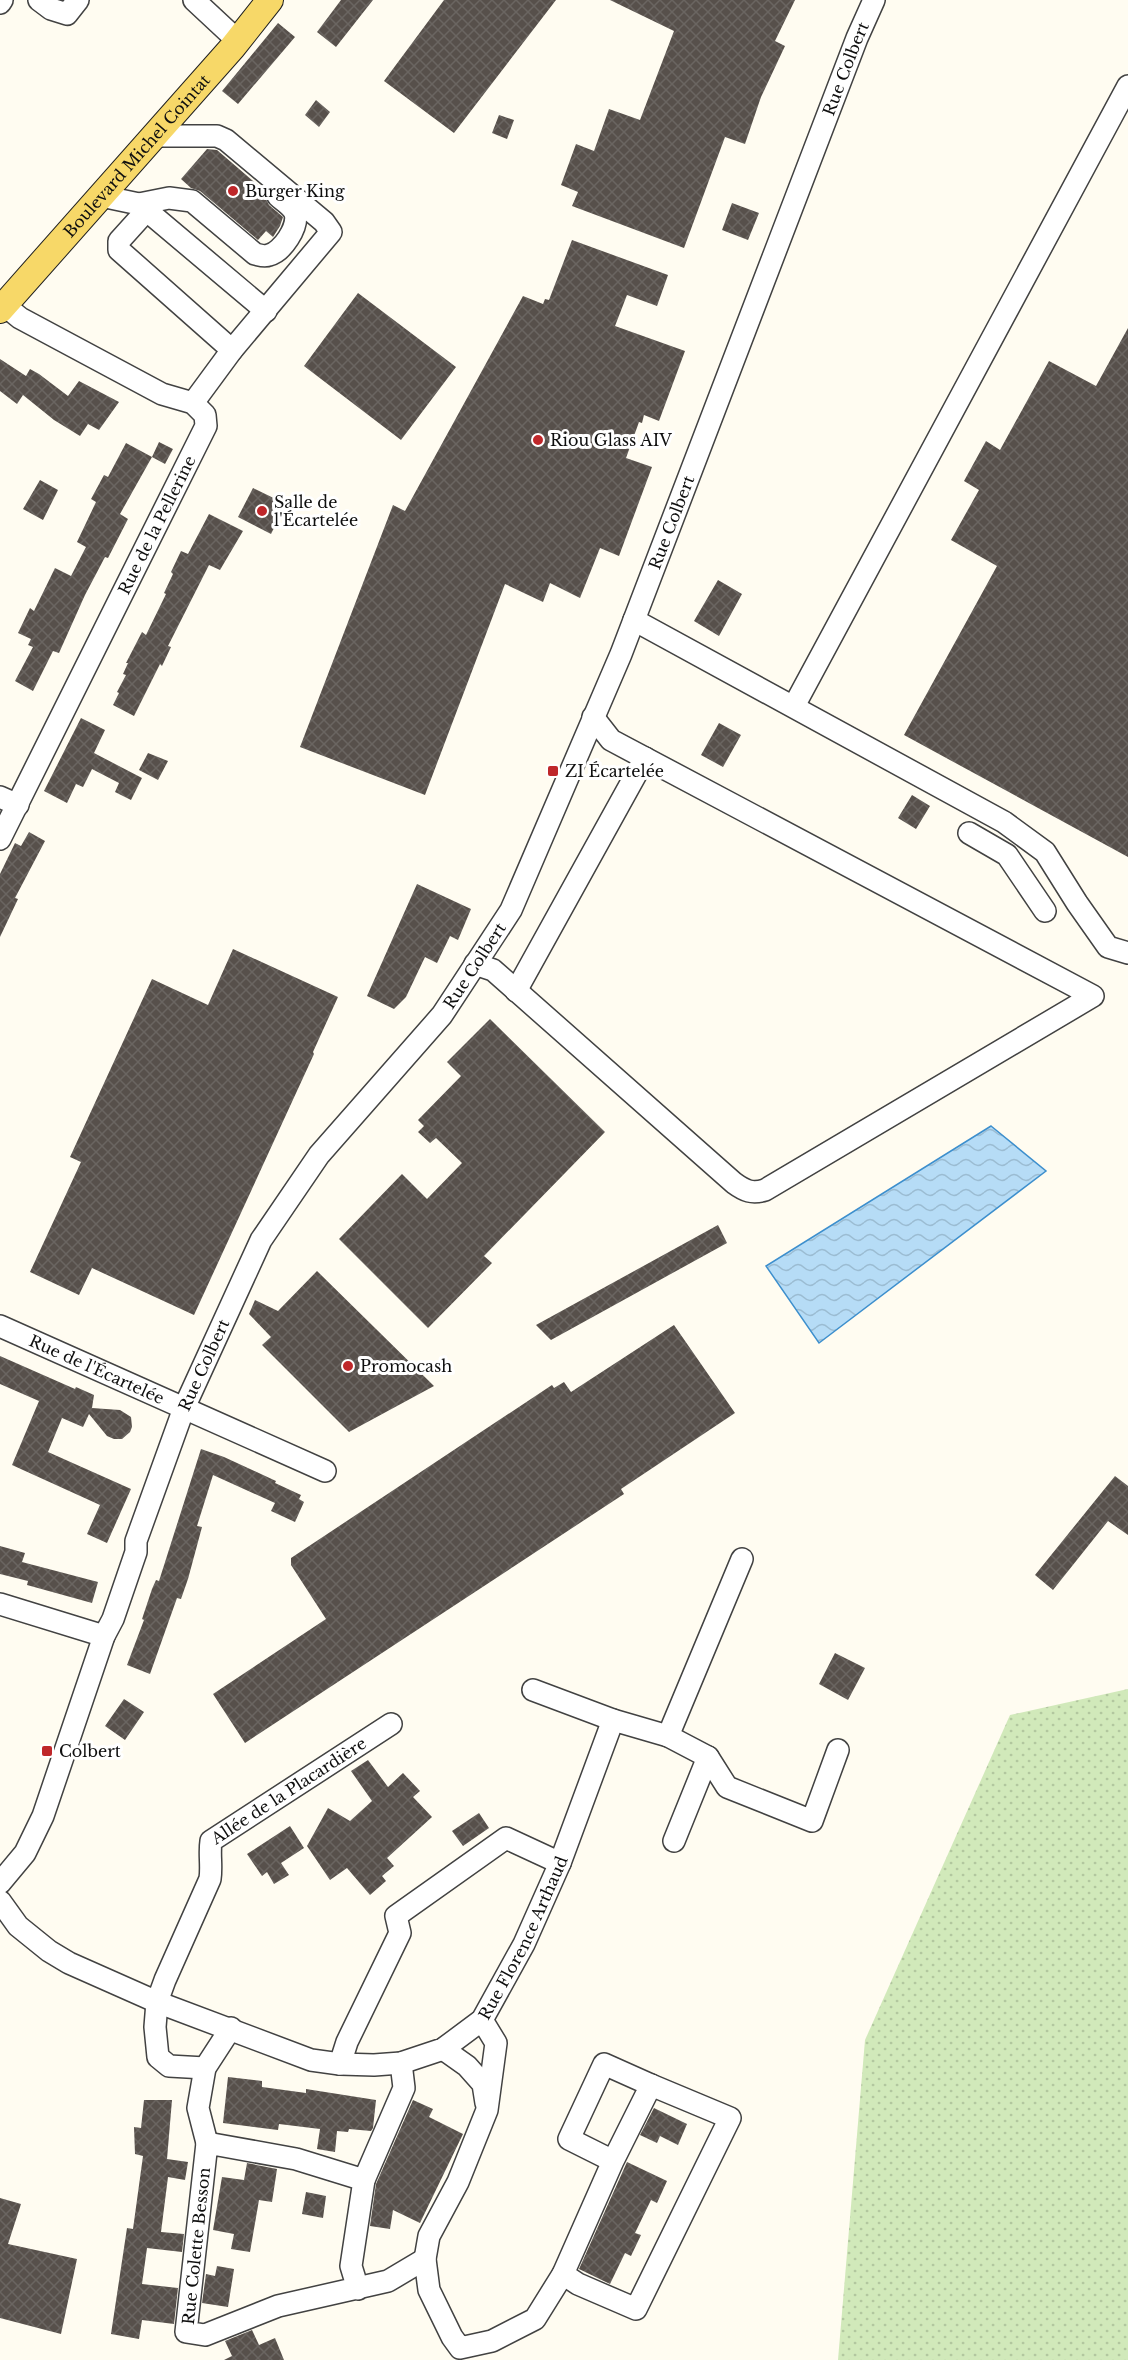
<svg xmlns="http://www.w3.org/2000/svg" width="1128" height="2360" font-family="'Libre Baskerville',serif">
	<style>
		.grass { fill: url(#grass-dots) }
		.water { fill: url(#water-waves); stroke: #3d8fcd; stroke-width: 1.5 }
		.building { fill: url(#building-cross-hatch) }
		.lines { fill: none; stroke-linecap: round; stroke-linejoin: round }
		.minor-casing { stroke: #424242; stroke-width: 24 }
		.major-casing { stroke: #202020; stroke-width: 28 }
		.minor { stroke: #fff; stroke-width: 21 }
		.major { stroke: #f7d868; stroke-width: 26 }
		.poi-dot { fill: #bf272a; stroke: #fff; stroke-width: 2 }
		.labels { text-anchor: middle; stroke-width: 6; stroke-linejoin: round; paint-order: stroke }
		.street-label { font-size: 16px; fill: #0f0f0f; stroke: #fff }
		.poi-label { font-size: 16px; fill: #0f0f0f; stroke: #fff; text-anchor: start }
	</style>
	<defs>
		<pattern id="grass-dots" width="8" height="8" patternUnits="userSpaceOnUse" patternTransform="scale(1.5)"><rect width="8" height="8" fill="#d1e9ba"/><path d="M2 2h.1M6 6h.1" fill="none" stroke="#b2c79f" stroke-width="1.8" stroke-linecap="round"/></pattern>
		<pattern id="water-waves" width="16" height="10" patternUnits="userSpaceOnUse" patternTransform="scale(1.5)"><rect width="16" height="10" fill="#b6dcf6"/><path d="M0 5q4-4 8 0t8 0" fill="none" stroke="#9bbcd2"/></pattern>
		<pattern id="building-cross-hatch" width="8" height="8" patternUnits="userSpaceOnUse" patternTransform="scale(1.5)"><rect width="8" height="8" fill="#57504b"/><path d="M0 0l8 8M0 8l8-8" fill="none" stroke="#6a6561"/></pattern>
	</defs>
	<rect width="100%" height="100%" fill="#fffcf1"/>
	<!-- grass -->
	<path class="grass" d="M1128,1689V2360H838L865,2040L1010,1715Z"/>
	<!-- water -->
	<path class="water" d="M991,1126L1046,1171L819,1343L766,1266Z"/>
	<!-- building -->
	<path class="building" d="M341,0H373L336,47L317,32Z
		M444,0H556L454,133L384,81Z
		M610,0H795L775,41L785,46L761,97L745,144L725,137L684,248L572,206L578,192L561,185L576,144L594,151L609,109L640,120L674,31Z
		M278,23L295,37L238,104L222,91Z
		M316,100L330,112L319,127L305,115Z
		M499,115L514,120L507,139L492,133Z
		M207,149L217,150L266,192V199L269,205L283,217L280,226L273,237L266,231L258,240L200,191L191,188L181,179Z
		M732,203L759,213L748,240L722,230Z
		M572,240L668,275L657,306L627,295L615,326L685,351L659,421L644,415L642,423L639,422L626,458L652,467L619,556L600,548L580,598L550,583L543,602L505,584L425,795L300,747L393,505L405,511L523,296L543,304L545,299L549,300Z
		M358,293L456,367L401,440L304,366Z
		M1128,328V857L904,735L997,566L951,540L979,490L964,481L986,441L1000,450L1049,361L1096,386Z
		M0,359L26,376L30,369L39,374L68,396L79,381L119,402L99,430L88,424L80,436L54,420L23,395L17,404L0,391Z
		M159,442L173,449L165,464L152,457L120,514L128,519L108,558L105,557L85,595L59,653L53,651L33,691L15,681L33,647L28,645L31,639L18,633L30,608L34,611L55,568L71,576L86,547L77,542L96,502L91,499L104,475L108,477L126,443L152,457Z
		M40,480L58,490L43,520L23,509Z
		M253,488L286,504L271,534L238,517Z
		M209,514L243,531L220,570L209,565L168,646L171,647L162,666L160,664L134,716L113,705L119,693L117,692L126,675L123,674L128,663H126L142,632L146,635L166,594L164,593L173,574L171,572L181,551L188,554Z
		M718,580L742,594L719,636L694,621Z
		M81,718L105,730L94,753L142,778L131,800L115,792L119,783L92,769L83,787L76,784L67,803L44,791Z
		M719,723L741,735L723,767L701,755Z
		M148,753L168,761L158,780L139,770Z
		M912,795L930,806L916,829L898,818Z
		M29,832L45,841L15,898L18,899L0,937V874L15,843L21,846Z
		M417,884L471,909L458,940L450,936L437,963L425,957L406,997L394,1009L367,996Z
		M233,949L338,997L313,1052L314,1054L194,1315L92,1268L79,1295L30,1272L81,1162L70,1157L152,979L208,1005Z
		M490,1019L605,1132L484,1256L492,1263L428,1328L339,1239L402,1174L427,1199L462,1163L436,1138L430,1143L418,1132L424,1126L418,1120L461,1076L447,1062Z
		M718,1225L727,1243L551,1340L536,1325Z
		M317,1271L434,1386L349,1432L262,1345L271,1337L249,1314L255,1300L278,1311Z
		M674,1325L735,1413L621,1489L624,1494L245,1743L213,1694L326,1619L291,1565V1558L552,1385L554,1388L564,1382L571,1392Z
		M0,1356L75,1389L76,1387L94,1395L92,1408L120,1410L131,1417L132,1427L130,1432L122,1439H114L107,1436L89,1414L83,1427L62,1418L48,1452L131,1489L107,1543L87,1534L100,1505L12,1465L39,1401L0,1384Z
		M201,1449L224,1457L276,1481L275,1483L301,1495L299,1499L304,1502L295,1522L271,1511L275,1503L213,1475L197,1526L202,1527L188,1579L181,1599L177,1598L150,1674L127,1665L144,1620L142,1619L152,1589L156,1580L159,1581Z
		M1115,1476L1128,1486V1535L1108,1521L1053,1590L1035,1575Z
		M0,1546L25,1553L22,1562L98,1582L92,1603L27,1585L28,1581L0,1574Z
		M835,1653L865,1668L848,1700L819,1684Z
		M124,1699L144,1712L125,1740L105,1726Z
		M368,1760L388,1787L403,1773L420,1791L413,1797L432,1817L387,1858L394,1866L382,1876L386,1881L370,1895L347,1868L330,1880L307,1846L328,1808L350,1821L372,1801L351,1771Z
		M479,1813L489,1828L463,1846L452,1831Z
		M290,1826L304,1848L281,1863L289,1875L274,1884L267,1872L262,1876L247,1854Z
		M228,2077L262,2081V2087L306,2093V2089L376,2100L373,2128L371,2131L349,2129L348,2132L337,2131L335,2152L317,2149L320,2129L279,2124L278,2130L223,2123Z
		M144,2100H172L167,2159L188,2162L185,2180L168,2177L161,2232L184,2234L182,2252L147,2248L142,2284L178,2288L174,2324L142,2320L139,2339L111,2334L127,2228L133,2229L143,2156L135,2154L134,2127L141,2128Z
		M413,2100L433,2109L429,2117L463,2134L420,2223L393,2210L390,2229L370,2226L376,2184Z
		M654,2108L687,2124L678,2145L660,2136L657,2143L640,2135Z
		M627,2162L667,2181L657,2203L651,2200L635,2233L641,2235L631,2256L625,2253L610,2284L579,2269Z
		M247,2163L277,2169L272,2202L259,2200L250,2252L231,2249L234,2234L213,2230L222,2177L244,2180Z
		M306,2192L326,2196L323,2218L302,2214Z
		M0,2198L21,2204L8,2244L77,2259L61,2334L0,2318Z
		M217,2266L234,2269L228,2307L202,2303L206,2274L215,2276Z
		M252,2330L259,2345L275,2338L284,2360H224L232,2356L225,2341Z"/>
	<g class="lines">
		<defs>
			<g id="minor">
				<path d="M39,0L51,9L67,14L78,0"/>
				<path d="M194,0L238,41"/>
				<path d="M0,3L2,0"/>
				<path d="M154,136H217L226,140L324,222L331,232L232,350L193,403"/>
				<path d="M101,196L139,204L266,311"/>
				<path d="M139,204L169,198L192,201L255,254C260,255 264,257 269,255C282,252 299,227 295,213C292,206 283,201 278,196"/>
				<path d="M147,210L119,241V250L232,350"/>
				<path d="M634,620L1004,822L1045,852L1077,903L1108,947L1128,953"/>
				<path d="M794,706L1128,86"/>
				<path d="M0,797L18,805"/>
				<path d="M969,833L1007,855L1045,911"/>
				<path id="s1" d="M0,839L206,426L205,415L193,403L162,394L20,318L4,305"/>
				<path d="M475,964L493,970L734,1183C745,1191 752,1194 765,1190L1093,996L611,740L593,717"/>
				<path d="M516,991L645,758"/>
				<path id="s2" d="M0,1326L325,1471"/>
				<path d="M0,1604L104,1636"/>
				<path d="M533,1690L613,1720"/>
				<path d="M668,1736L708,1757L727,1787L812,1821L838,1750"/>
				<path d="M674,1841L708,1757"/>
				<path id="s3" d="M0,1883L25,1853L43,1816L104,1636L113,1619L136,1552V1541L184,1408L261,1240L319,1155L442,1015L511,910L621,654L857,38L874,0"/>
				<path id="s4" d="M0,1901L18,1926L49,1951L69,1963L157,2002L311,2060L340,2064L374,2065L401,2063L443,2049L482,2020L524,1944L560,1863L613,1720L668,1736L742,1559"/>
				<path d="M482,2020L496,2043L487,2110L458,2182L429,2236L425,2259L429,2290L452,2337L460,2348L492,2341L535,2319L563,2274L613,2161L651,2085L604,2064L569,2139L613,2161"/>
				<path d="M443,2049L467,2066L483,2084L486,2103"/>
				<path d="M340,2064L347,2042L400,1933L396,1916L506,1838L560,1863"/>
				<path id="s5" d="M205,2068L169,2066L158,2057L155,2027L157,2002L165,1980L210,1879C212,1866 209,1854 211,1841L391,1724"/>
				<path d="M207,2143L198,2108L205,2068L231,2028"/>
				<path d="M364,2180L404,2088L401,2063"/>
				<path d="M563,2274L578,2284L636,2309L730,2118L651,2085"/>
				<path d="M358,2289L351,2266L364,2180L296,2159L207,2143L186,2332L205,2335L278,2306L388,2281L425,2259"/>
			</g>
			<g id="major">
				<path id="s6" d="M0,310L232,48L270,0"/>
			</g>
		</defs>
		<!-- minor casing -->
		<use href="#minor" class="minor-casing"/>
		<!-- major casing -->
		<use href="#major" class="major-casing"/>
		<!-- minor -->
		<use href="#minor" class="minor"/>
		<!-- major -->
		<use href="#major" class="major"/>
	</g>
	<!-- markers -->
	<g class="poi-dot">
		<circle cx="233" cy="191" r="6"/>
		<circle cx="538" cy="440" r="6"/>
		<circle cx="262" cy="511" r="6"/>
		<rect x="547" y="765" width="12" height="12" rx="3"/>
		<circle cx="348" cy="1366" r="6"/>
		<rect x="41" y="1745" width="12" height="12" rx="3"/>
	</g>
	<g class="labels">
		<!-- street labels -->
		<g class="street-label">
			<text dy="6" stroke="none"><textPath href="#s3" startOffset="2018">Rue Colbert</textPath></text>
			<text dy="6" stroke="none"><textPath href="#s6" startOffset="206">Boulevard Michel Cointat</textPath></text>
			<text dy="6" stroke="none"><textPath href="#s3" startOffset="1532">Rue Colbert</textPath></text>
			<text dy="6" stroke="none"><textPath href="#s1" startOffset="351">Rue de la Pellerine</textPath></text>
			<text dy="6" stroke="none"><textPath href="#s3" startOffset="1046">Rue Colbert</textPath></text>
			<text dy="6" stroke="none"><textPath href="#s3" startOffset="560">Rue Colbert</textPath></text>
			<text dy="6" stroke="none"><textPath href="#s2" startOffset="106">Rue de l'Écartelée</textPath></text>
			<text dy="6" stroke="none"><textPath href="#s5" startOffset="370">Allée de la Placardière</textPath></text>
			<text dy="6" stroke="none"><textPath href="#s4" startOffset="630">Rue Florence Arthaud</textPath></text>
			<text transform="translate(196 2246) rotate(-84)" y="6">Rue Colette Besson</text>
		</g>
		<!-- poi labels -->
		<g class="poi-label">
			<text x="245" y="197">Burger King</text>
			<text x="550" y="446">Riou Glass AIV</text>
			<text x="274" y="508">Salle de<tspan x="274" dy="18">l'Écartelée</tspan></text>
			<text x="565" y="777">ZI Écartelée</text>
			<text x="360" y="1372">Promocash</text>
			<text x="59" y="1757">Colbert</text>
		</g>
	</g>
</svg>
